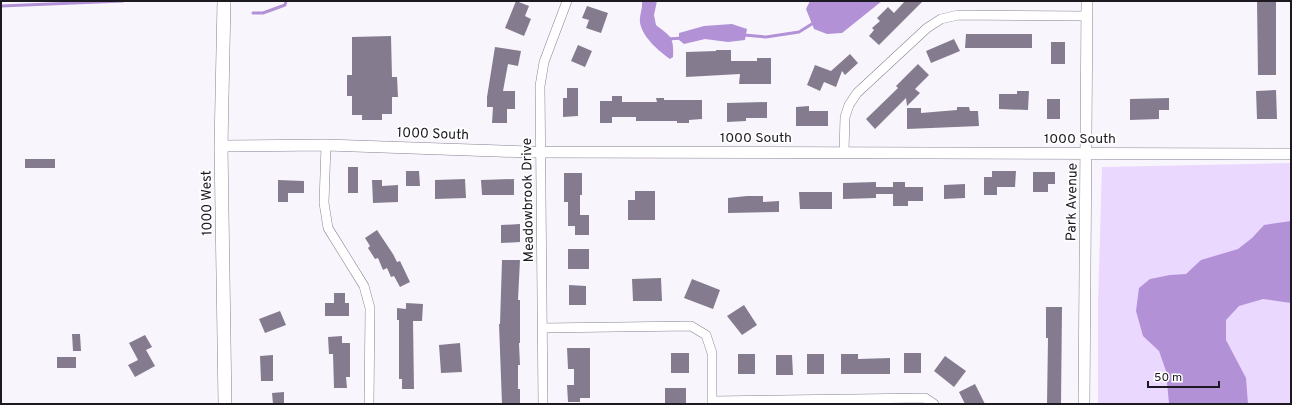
<svg xmlns="http://www.w3.org/2000/svg" width="1292" height="405" font-family="Overpass,sans-serif">
	<style>
		.green { fill: #ead8fe }
		.water { fill: #b391d6 }
		.lines { fill: none; stroke-linecap: round; stroke-linejoin: round }
		.stream { stroke: #b391d6; stroke-width: 3 }
		.building { fill: #847c8e }
		.minor-casing { stroke: #898093; stroke-width: 10 }
		.tertiary-casing { stroke: #898093; stroke-width: 12 }
		.primary-casing { stroke: #898093; stroke-width: 14 }
		.minor { stroke: #fff; stroke-width: 9 }
		.tertiary { stroke: #fff; stroke-width: 11 }
		.primary { stroke: #fff; stroke-width: 13 }
		.labels { text-anchor: middle; stroke-width: 3.5; stroke-linejoin: round; paint-order: stroke }
		.street-label { font-size: 14px; fill: #1d1920; stroke: #fff }
	</style>
	<rect width="100%" height="100%" fill="#f9f5fd"/>
	<!-- green -->
	<path class="green" d="M1291,163V404H1098V303L1102,167Z"/>
	<!-- water -->
	<path class="water" d="M642,1H657L654,15L656,25C671,37 674,36 673,57L670,59C659,51 643,38 640,23C639,16 643,8 642,1Z
		M810,1H882L842,33L827,34L814,29L806,9Z
		M732,24L747,29L745,40L728,42L705,39L684,44L679,40V33L704,26Z
		M1291,221V303L1263,299L1239,306L1226,320V340L1246,378L1248,404H1169L1166,371L1159,351L1143,336L1136,311L1139,288L1150,279L1170,275L1186,274L1201,260L1238,249L1252,238L1264,225Z"/>
	<g class="lines">
		<!-- stream -->
		<path class="stream" d="M1,6L123,1
			M253,13H263L285,5L286,1
			M744,35L766,37L799,32L815,22
			M668,39L683,38"/>
	</g>
	<!-- building -->
	<path class="building" d="M516,1L529,6L525,16L531,19L524,36L505,28Z
		M905,1H923L879,45L869,36L874,30L872,28L880,21L877,18L888,7L894,13Z
		M1257,1H1276V75H1258Z
		M587,6L608,13L601,33L586,28L589,20L582,18Z
		M966,34H1032V48H965Z
		M391,36L392,77H397L398,97H392V114H382V120H362V115H352V96H347V75H352V37Z
		M954,39L960,51L931,63L926,51Z
		M1051,42H1065V64H1051Z
		M578,45L592,51L585,67L571,61Z
		M495,47L521,51L518,66L508,64L503,91H515V109H507V123H492L493,107H487V97Z
		M716,50H731V61H757V58H771V84H739L740,74L686,77V52L716,51Z
		M850,54L858,63L845,75L842,71L836,87L824,82L820,91L807,85L815,65L831,71Z
		M918,64L929,75L915,89L920,93L907,106L906,98L875,129L866,119L898,88L896,86Z
		M567,88H578V116L563,117V98H567Z
		M1276,90L1277,119H1257L1256,91Z
		M1017,91H1029L1028,110L999,109V94H1017Z
		M612,96H622V102H657L656,98H664V100H702V119L689,120V123H677V121H636V117H612V123H600V101H612Z
		M1169,98V110H1159V119L1130,120V99Z
		M1047,99H1060V119H1047Z
		M767,102V118H746V121L727,122V103Z
		M809,106V111H828V126H796V107Z
		M957,107H969L970,111H978L979,126L907,129V108H921V113L957,110Z
		M25,159H55V168H25Z
		M348,167H358V193H348Z
		M406,171H419L420,186H406Z
		M992,171H1016L1015,187H997V195H984V177H992Z
		M1033,172H1055V184H1048V192H1033Z
		M564,173H582V195H580V215H589V235H575V226H568V202H564Z
		M465,179L466,198L435,199V180Z
		M514,179V195H482L481,180Z
		M278,180L304,181V193H288V202H278Z
		M372,180H382V186L398,185V202L373,203Z
		M876,182V187H893V182H905V187H923V201H908V206H893V194H876V198L843,199V183Z
		M965,184V198L944,199V185Z
		M635,191H655V220H628V200H635Z
		M799,192H832V209H800Z
		M747,196H763V202L779,201V212L728,213V198Z
		M520,224V242L501,243V225Z
		M377,230L393,254L397,262L400,261L410,282L400,287L394,276L391,277L387,268L383,270L378,258L375,259L368,248L370,246L365,238Z
		M568,249H589V269H568Z
		M502,260H520L518,300H520V343H519L520,365H518V389H520V404H502L499,324H500Z
		M661,278L662,301H633L632,279Z
		M692,279L720,290L713,309L684,298Z
		M569,285L586,286V305H569Z
		M334,293H345V303H349V316H325V303H334Z
		M406,303L423,304L422,321H413L414,389H402V379H399V320H397V308L406,309Z
		M744,305L757,325L742,335L727,316Z
		M1046,307H1062L1061,404H1047L1048,338H1046Z
		M280,311L286,325L265,333L259,319Z
		M72,334H80L81,351H73Z
		M145,335L152,347L146,350L155,366L135,377L128,365L138,360L129,343Z
		M342,336V343H350V377H346L347,388H334L333,354H329L328,337Z
		M460,343L462,372L441,373L439,345Z
		M567,348H590V398H580V402H568L567,385H574V369H568Z
		M671,353H689V373H671Z
		M904,353H921V373H904Z
		M738,354H755V374H738Z
		M807,354H824V374H807Z
		M841,354H858V359L890,358V374H841Z
		M273,355V381H261L260,356Z
		M776,355H792L793,375H776Z
		M945,356L966,371L954,387L934,371Z
		M57,357H76V368H57Z
		M975,384L985,404H965L959,392Z
		M665,388H686V404H665Z
		M284,392V404H273L272,393Z"/>
	<g class="lines">
		<defs>
			<path id="minor" d="M326,145L324,203L328,228L364,286L370,308L369,404
				M844,151L845,117L849,105L857,93L927,28L941,19L958,15L1087,16
				M543,328L691,326L706,335L712,353V404
				M712,401L925,398L934,404
				M543,404L540,86L544,62L567,1"/>
			<path id="tertiary" d="M221,146L326,145L528,152L1291,154
				M1084,404L1087,1"/>
			<path id="primary" d="M224,1L221,146L225,404"/>
		</defs>
		<!-- minor casing -->
		<use href="#minor" class="minor-casing"/>
		<!-- tertiary casing -->
		<use href="#tertiary" class="tertiary-casing"/>
		<!-- primary casing -->
		<use href="#primary" class="primary-casing"/>
		<!-- minor -->
		<use href="#minor" class="minor"/>
		<!-- tertiary -->
		<use href="#tertiary" class="tertiary"/>
		<!-- primary -->
		<use href="#primary" class="primary"/>
	</g>
	<g class="labels">
		<!-- street labels -->
		<g class="street-label">
			<text transform="translate(433 133) rotate(2)" y="5">1000 South</text>
			<text x="756" y="142">1000 South</text>
			<text x="1080" y="143">1000 South</text>
			<text transform="translate(527 200) rotate(-91)" y="5">Meadowbrook Drive</text>
			<text transform="translate(1071 202) rotate(-89)" y="5">Park Avenue</text>
			<text transform="translate(206 203) rotate(-91)" y="5">1000 West</text>
		</g>
	</g>
	<!-- border -->
	<rect width="1292" height="405" fill="none" stroke="#1d1920" stroke-width="4"/>
	<!-- scale -->
	<path d="M1148 381v6h71v-6" fill="none" stroke="#1d1920" stroke-width="2"/>
	<text x="1154" y="381" font-size="12" fill="#1d1920" stroke="#ffffff" stroke-width="3" paint-order="stroke">50 m</text>
</svg>
